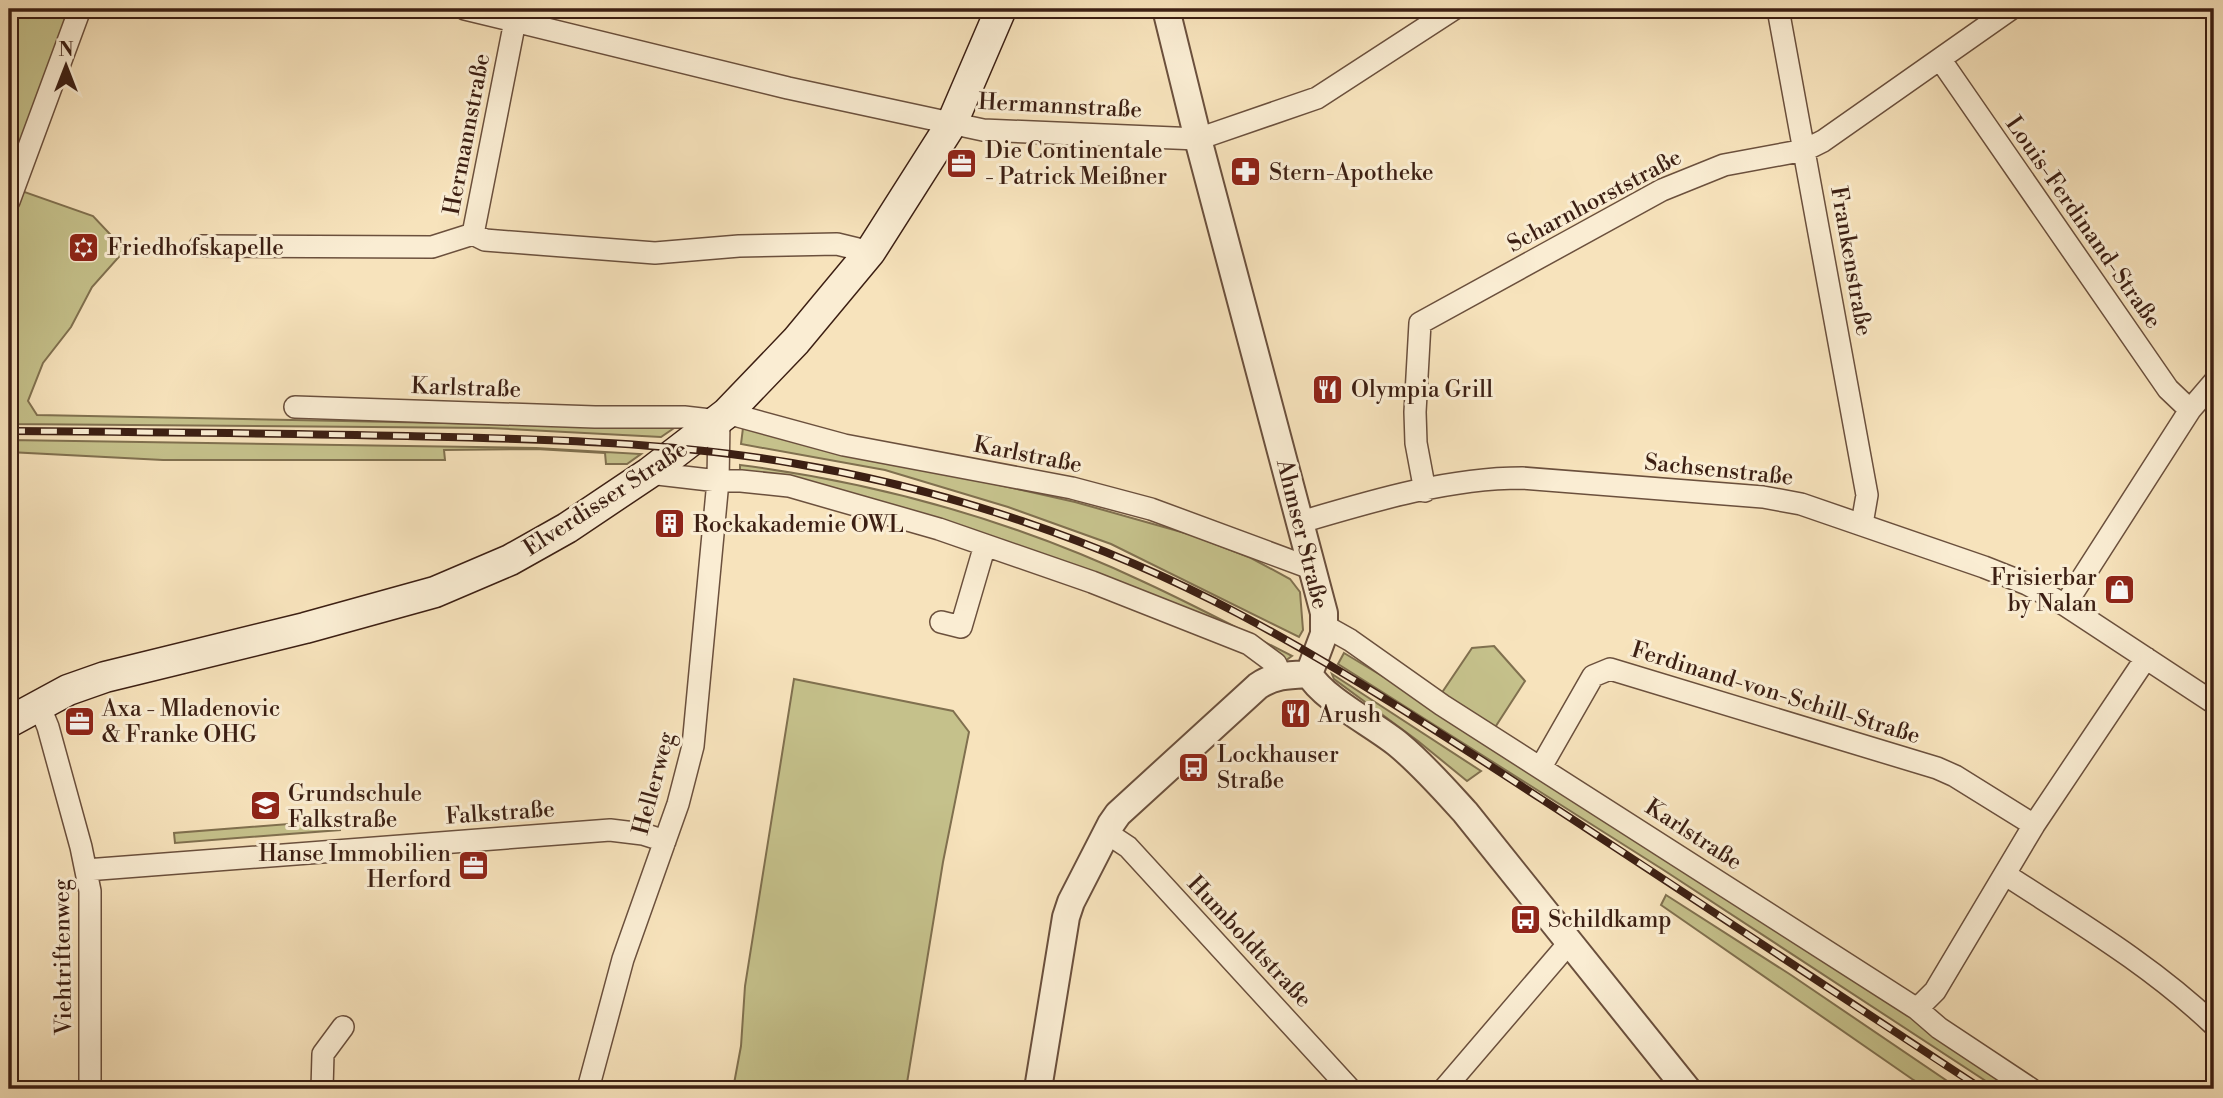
<svg xmlns="http://www.w3.org/2000/svg" width="2223" height="1098" font-family="'Libre Bodoni',serif">
	<style>
		.green { fill: #c5c18b; stroke: #80704f; stroke-width: 2 }
		.lines { fill: none; stroke-linecap: round; stroke-linejoin: round }
		.minor-casing { stroke: #6b503d; stroke-width: 24 }
		.tertiary-casing { stroke: #6b503d; stroke-width: 30 }
		.secondary-casing { stroke: #3c1f13; stroke-width: 33 }
		.minor { stroke: #faedd3; stroke-width: 21 }
		.tertiary { stroke: #faedd3; stroke-width: 26 }
		.secondary { stroke: #faedd3; stroke-width: 30 }
		.rail-casing { stroke: #3c1f13; stroke-width: 8 }
		.rail { stroke: #faedd3; stroke-width: 5; stroke-dasharray: 16; stroke-linecap: butt }
		.labels { text-anchor: middle; stroke-width: 6; stroke-linejoin: round; paint-order: stroke }
		.street-label { font-size: 23px; fill: #3c1f13; stroke: #faedd3 }
		.poi-label { font-size: 23px; fill: #3c1f13; stroke: #faedd3; text-anchor: start }
	</style>
	<rect width="100%" height="100%" fill="#f7e3bc"/>
	<filter id="stains"><feTurbulence type="fractalNoise" baseFrequency=".00286" numOctaves="4"/><feColorMatrix values="0 0 0 0 .2 0 0 0 0 .09 0 0 0 0 .02 0 0 0 .5 -.17"/></filter>
	<radialGradient id="worn" r=".72"><stop offset=".6" stop-color="#630" stop-opacity="0"/><stop offset="1" stop-color="#630" stop-opacity=".3"/></radialGradient>
	<!-- green -->
	<path class="green" d="M9,9H73L10,187L93,216L125,250L92,287L71,327L43,363L28,401L37,415L495,424H680L661,437L489,428L9,424Z
		M743,428L1075,502L1192,535L1251,558L1290,579L1300,592L1303,630L1299,637L1111,544L1008,507L885,470L741,444Z
		M9,440L536,448L641,454L627,464H606L605,453L536,449L444,450L445,460H163L9,452Z
		M740,465C879,483 1017,522 1144,582C1194,605 1243,631 1292,656L1285,661L1229,630L740,476Z
		M1494,646L1525,681L1492,732L1439,697L1472,648Z
		M1344,653L1432,706L1954,1044L2016,1089H1998L1662,869L1338,664Z
		M1332,674L1481,771L1467,781L1418,741L1334,679Z
		M794,679L953,711L969,732L943,862L906,1089H733L741,1046L745,986Z
		M339,820L340,830L175,843L174,833Z
		M1666,895L1791,975L1959,1089H1929L1912,1079L1661,905Z"/>
	<g class="lines">
		<defs>
			<path id="minor" d="M465,9L788,88L983,130L1198,139L1317,98L1454,9
				M1778,9L1867,495L1862,524
				M2213,9L2214,11
				M1940,59L2168,389L2190,410
				M9,201L80,9
				M473,234L485,240L655,253L739,246L837,244L870,252
				M200,246L432,247L473,234L515,21
				M295,407L595,417H684L719,421L718,481L693,746L678,804L623,959L588,1089
				M727,413L844,445L1072,488L1151,509L1313,569
				M649,473L718,481H741L789,486L939,529L1092,582L1249,644L1276,664L1281,676
				M1425,491L1416,443L1415,412L1420,323L1662,190L1724,165L1805,150L1823,141L2011,9
				M1301,522C1372,501 1448,478 1522,478L1763,497L1801,504L1984,567L2027,584L2065,605L2214,703
				M2065,605L2190,410L2214,382
				M941,622L961,627L985,545
				M1325,626L1350,640L1442,705L1917,1009L1939,1028L2031,1089
				M39,705L48,727L81,847L90,891V1089
				M1541,767L1593,676L1610,669L1937,768L1955,776L2034,825
				M1107,833L1128,847L1350,1089
				M86,870L610,830L643,834L665,841
				M2006,875C2078,922 2151,965 2214,1025
				M1917,1009L1935,991L2034,825L2146,658
				M322,1089L323,1054L343,1027
				M1444,1089L1569,943"/>
			<path id="tertiary" d="M1166,9L1198,139L1324,613V634L1309,674C1323,699 1375,725 1399,745C1423,765 1444,789 1465,812L1687,1089
				M1038,1089L1066,917L1071,902L1111,824L1118,814L1258,686C1274,675 1291,675 1309,674"/>
			<path id="secondary" d="M9,722L68,690L105,677L305,628L435,592L510,560L567,528L649,473L727,413L796,341L870,252L952,123L1001,9"/>
		</defs>
		<!-- minor casing -->
		<use href="#minor" class="minor-casing"/>
		<!-- tertiary casing -->
		<use href="#tertiary" class="tertiary-casing"/>
		<!-- secondary casing -->
		<use href="#secondary" class="secondary-casing"/>
		<!-- minor -->
		<use href="#minor" class="minor"/>
		<!-- tertiary -->
		<use href="#tertiary" class="tertiary"/>
		<!-- secondary -->
		<use href="#secondary" class="secondary"/>
		<defs>
			<path id="rail" d="M9,431C141,432 274,433 407,436C536,439 664,441 792,463C946,489 1101,541 1239,614C1353,675 1460,746 1569,817C1707,907 1844,999 1982,1089"/>
		</defs>
		<!-- rail casing -->
		<use href="#rail" class="rail-casing"/>
		<!-- rail -->
		<use href="#rail" class="rail"/>
	</g>
	<!-- icons -->
	<defs>
		<symbol id="office-square" viewBox="-11 -11 22 22"><rect x="-9" y="-9" width="18" height="18" rx="4" fill="#8f2418" stroke="#faedd3"/><path d="M-6-3h4V-5.5h4V-3h4V5H-6ZM-1-4.5V-3h2v-1.5ZM-6 0V1H6V0Z" fill="#fff"/></symbol>
		<symbol id="pharmacy-square" viewBox="-11 -11 22 22"><rect x="-9" y="-9" width="18" height="18" rx="4" fill="#8f2418" stroke="#faedd3"/><path d="M-2-6h4v4h4v4h-4v4h-4v-4h-4v-4h4Z" fill="#fff"/></symbol>
		<symbol id="synagogue-square" viewBox="-11 -11 22 22"><rect x="-9" y="-9" width="18" height="18" rx="4" fill="#8f2418" stroke="#faedd3"/><path d="M0-6.5L5.6 3.2H-5.6ZM0 6.5L5.6-3.2H-5.6Z" fill="#fff"/></symbol>
		<symbol id="restaurant-square" viewBox="-11 -11 22 22"><rect x="-9" y="-9" width="18" height="18" rx="4" fill="#8f2418" stroke="#faedd3"/><path d="M-5-6h1v4h1v-4h1v4h1v-4h1v5L-1.5 .5V6h-2V.5L-5-1ZM5-6V6H3V1.5H1.5Q1.5-4 5-6Z" fill="#fff"/></symbol>
		<symbol id="building-square" viewBox="-11 -11 22 22"><rect x="-9" y="-9" width="18" height="18" rx="4" fill="#8f2418" stroke="#faedd3"/><path d="M-4-6H4V6H1V3H-1V6H-4ZM-2.5-4.3h1.7v1.8h-1.7ZM.8-4.3h1.7v1.8H.8ZM-2.5-1h1.7V.8h-1.7ZM.8-1h1.7V.8H.8Z" fill="#fff"/></symbol>
		<symbol id="shop-square" viewBox="-11 -11 22 22"><rect x="-9" y="-9" width="18" height="18" rx="4" fill="#8f2418" stroke="#faedd3"/><path d="M-5-2.5h2.3a2.7 3.5 0 0 1 5.4 0H5L5.5 6h-11ZM-1.5-2.5h3a1.5 2.3 0 0 0-3 0Z" fill="#fff"/></symbol>
		<symbol id="bus-square" viewBox="-11 -11 22 22"><rect x="-9" y="-9" width="18" height="18" rx="4" fill="#8f2418" stroke="#faedd3"/><path d="M-5-6H5V4H4V6H2V4H-2V6H-4V4H-5ZM-3.5-4V0h7V-4ZM-3.5 1.2v1.5H-2V1.2ZM2 1.2v1.5H3.5V1.2Z" fill="#fff"/></symbol>
		<symbol id="school-square" viewBox="-11 -11 22 22"><rect x="-9" y="-9" width="18" height="18" rx="4" fill="#8f2418" stroke="#faedd3"/><path d="M0-5L7-2L0 1L-7-2ZM-4 1L0 2.5L4 1V4Q0 6-4 4Z" fill="#fff"/></symbol>
	</defs>
	<g fill-rule="evenodd">
		<use href="#office-square" x="944" y="146" width="35" height="35"/>
		<use href="#pharmacy-square" x="1228" y="154" width="35" height="35"/>
		<use href="#synagogue-square" x="66" y="230" width="35" height="35"/>
		<use href="#restaurant-square" x="1310" y="372" width="35" height="35"/>
		<use href="#building-square" x="652" y="506" width="35" height="35"/>
		<use href="#shop-square" x="2102" y="572" width="35" height="35"/>
		<use href="#restaurant-square" x="1278" y="696" width="35" height="35"/>
		<use href="#office-square" x="62" y="704" width="35" height="35"/>
		<use href="#bus-square" x="1176" y="750" width="35" height="35"/>
		<use href="#school-square" x="248" y="788" width="35" height="35"/>
		<use href="#office-square" x="456" y="848" width="35" height="35"/>
		<use href="#bus-square" x="1508" y="902" width="35" height="35"/>
	</g>
	<g class="labels">
		<!-- street labels -->
		<g class="street-label">
			<text transform="translate(1060 105) rotate(3)" y="8">Hermannstraße</text>
			<text transform="translate(466 134) rotate(-79)" y="8">Hermannstraße</text>
			<text transform="translate(1594 200) rotate(-28)" y="8">Scharnhorststraße</text>
			<text transform="translate(2084 222) rotate(55)" y="8">Louis-Ferdinand-Straße</text>
			<text transform="translate(1852 261) rotate(80)" y="8">Frankenstraße</text>
			<text transform="translate(466 387) rotate(2)" y="8">Karlstraße</text>
			<text transform="translate(1028 454) rotate(11)" y="8">Karlstraße</text>
			<text transform="translate(1719 469) rotate(6)" y="8">Sachsenstraße</text>
			<text transform="translate(605 498) rotate(-33)" y="8">Elverdisser Straße</text>
			<text transform="translate(1303 534) rotate(76)" y="8">Ahmser Straße</text>
			<text transform="translate(1776 692) rotate(17)" y="8">Ferdinand-von-Schill-Straße</text>
			<text transform="translate(653 783) rotate(-75)" y="8">Hellerweg</text>
			<text transform="translate(500 812) rotate(-4)" y="8">Falkstraße</text>
			<text transform="translate(1694 834) rotate(33)" y="8">Karlstraße</text>
			<text transform="translate(1250 941) rotate(47)" y="8">Humboldtstraße</text>
			<text transform="translate(62 957) rotate(-91)" y="8">Viehtriftenweg</text>
		</g>
		<!-- poi labels -->
		<g class="poi-label">
			<text x="985" y="158">Die Continentale<tspan x="985" dy="26">- Patrick Meißner</tspan></text>
			<text x="1269" y="180">Stern-Apotheke</text>
			<text x="107" y="255">Friedhofskapelle</text>
			<text x="1351" y="397">Olympia Grill</text>
			<text x="693" y="532">Rockakademie OWL</text>
			<text x="2097" y="585" text-anchor="end">Frisierbar<tspan x="2097" dy="26">by Nalan</tspan></text>
			<text x="102" y="716">Axa - Mladenovic<tspan x="102" dy="26">&amp; Franke OHG</tspan></text>
			<text x="1318" y="722">Arush</text>
			<text x="1217" y="762">Lockhauser<tspan x="1217" dy="26">Straße</tspan></text>
			<text x="288" y="801">Grundschule<tspan x="288" dy="26">Falkstraße</tspan></text>
			<text x="451" y="861" text-anchor="end">Hanse Immobilien<tspan x="451" dy="26">Herford</tspan></text>
			<text x="1548" y="927">Schildkamp</text>
		</g>
	</g>
	<!-- margin -->
	<rect width="2223" height="1098" fill="none" stroke="#f7e3bc" stroke-width="35"/>
	<rect x="10" y="10" width="2202" height="1077" fill="none" stroke="#3c1f13" stroke-width="3.5"/>
	<rect x="18" y="18" width="2188" height="1063" fill="none" stroke="#3c1f13" stroke-width="2"/>
	<!-- north arrow -->
	<g transform="translate(66 66)" stroke="#faedd3" stroke-width="5" paint-order="stroke">
	<path d="M0-5L12 26L0 18L-12 26Z" fill="#3c1f13"/>
	<text y="-10" font-size="19" font-weight="bold" text-anchor="middle" fill="#3c1f13">N</text>
	</g>
	<rect width="100%" height="100%" filter="url(#stains)"/>
	<rect width="100%" height="100%" fill="url(#worn)"/>
</svg>
